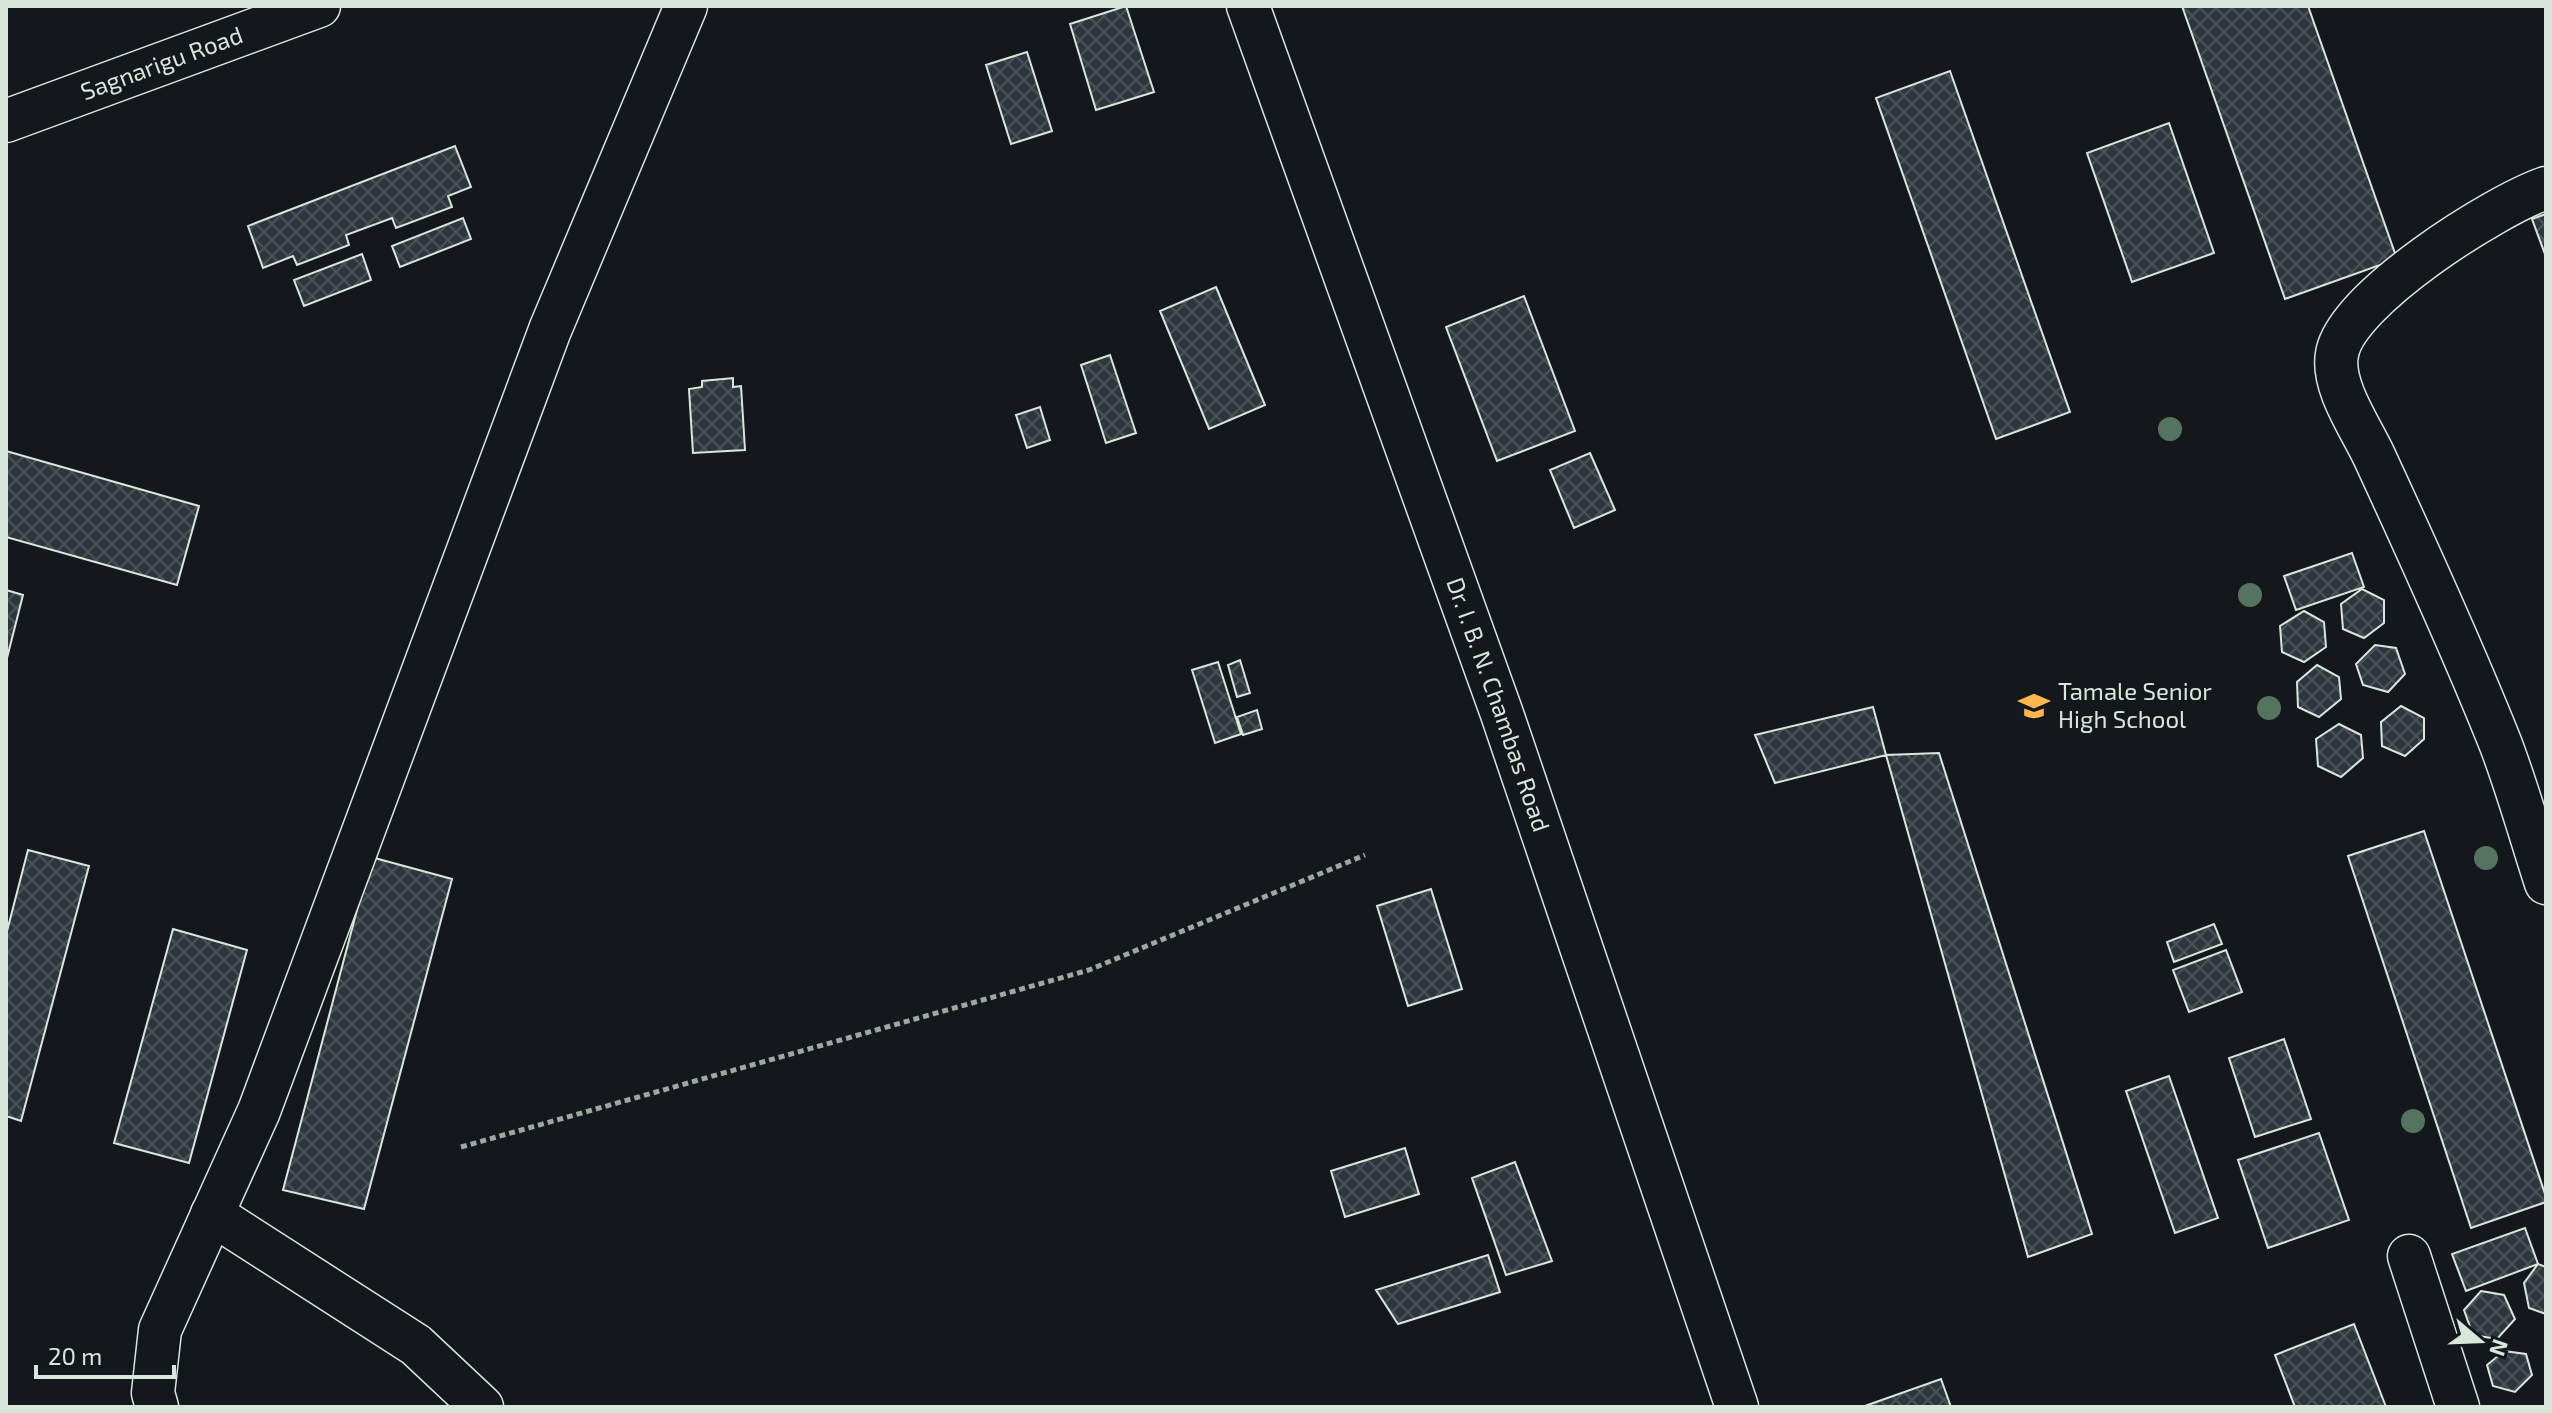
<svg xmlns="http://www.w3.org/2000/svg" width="2552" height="1413" font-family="'Exo 2',sans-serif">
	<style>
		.building { fill: url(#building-cross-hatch); stroke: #d8e6dc; stroke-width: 2 }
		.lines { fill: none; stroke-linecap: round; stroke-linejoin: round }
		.minor-casing { stroke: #d8e6dc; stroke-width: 45 }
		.path { stroke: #9da8a2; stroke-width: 5; stroke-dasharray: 6 4; stroke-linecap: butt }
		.minor { stroke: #14181c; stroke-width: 42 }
		.tree { fill: #55745f }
		.labels { text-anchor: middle; stroke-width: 6; stroke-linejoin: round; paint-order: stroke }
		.street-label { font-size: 24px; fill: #d8e6dc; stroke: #14181c }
		.poi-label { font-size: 24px; fill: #d8e6dc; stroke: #14181c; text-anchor: start }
	</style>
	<defs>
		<pattern id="building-cross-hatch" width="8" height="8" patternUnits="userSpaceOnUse" patternTransform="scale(2)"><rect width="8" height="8" fill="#2c363c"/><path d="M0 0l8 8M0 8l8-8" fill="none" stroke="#4a5358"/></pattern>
	</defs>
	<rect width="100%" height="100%" fill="#14181c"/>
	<!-- building -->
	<path class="building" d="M1126,6L1154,92L1096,110L1070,24Z
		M2182,6H2308L2397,259L2285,299Z
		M1027,52L1052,131L1011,144L986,65Z
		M1950,71L2070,412L1996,439L1876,98Z
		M2169,123L2214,253L2132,282L2087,153Z
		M455,146L471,187L448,196L452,207L396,228L392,218L346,235L349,245L297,265L293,256L263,268L248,226Z
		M2546,214V257L2532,219Z
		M463,218L471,239L400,267L392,246Z
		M362,254L371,280L304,306L294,280Z
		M1216,287L1265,405L1209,429L1160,311Z
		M1524,296L1575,431L1497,461L1446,327Z
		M1110,355L1136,433L1106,443L1081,365Z
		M733,378V387L741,386L745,450L693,453L689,389L702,387V381Z
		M1040,407L1050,440L1027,448L1016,415Z
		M6,451L199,506L177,585L6,537Z
		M1590,453L1615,510L1574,528L1550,470Z
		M2352,553L2364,587L2296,610L2284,576Z
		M2362,589L2384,600V623L2364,638L2343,629L2341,604Z
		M6,590L23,595L6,662Z
		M2304,611L2324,622L2326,647L2304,662L2282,652L2280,626Z
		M2375,645L2396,648L2405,674L2388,692L2363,685L2356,664Z
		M1240,660L1250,693L1237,697L1228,665Z
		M1218,662L1241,734L1215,743L1192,670Z
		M2317,665L2339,677L2341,699L2319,717L2298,707L2297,682Z
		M2401,706L2424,718V739L2405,756L2382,746L2381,722Z
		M1873,707L1886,755L1775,783L1755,735Z
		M1257,710L1262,729L1243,735L1237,717Z
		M2339,724L2361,735L2363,758L2341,777L2318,766L2316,739Z
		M1939,753L2092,1234L2028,1257L1886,755Z
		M2424,831L2546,1197V1202L2471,1228L2348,856Z
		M28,850L89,866L21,1121L6,1116V935Z
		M371,857L452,879L364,1209L283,1190Z
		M1431,889L1462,989L1408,1006L1377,906Z
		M2214,924L2222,944L2174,962L2167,942Z
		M173,929L247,950L189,1163L114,1143Z
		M2226,950L2242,992L2189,1012L2173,970Z
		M2284,1039L2311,1119L2255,1137L2229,1058Z
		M2169,1076L2218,1218L2175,1233L2126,1091Z
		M2319,1133L2349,1220L2268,1248L2238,1160Z
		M1405,1148L1419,1194L1345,1217L1331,1171Z
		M1515,1162L1552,1261L1506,1275L1472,1178Z
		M2525,1228L2538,1264L2466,1291L2452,1254Z
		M1488,1255L1500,1292L1398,1324L1376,1290Z
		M2538,1264L2546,1267V1314L2529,1308L2524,1283Z
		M2481,1291L2504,1295L2515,1319L2497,1339L2473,1335L2464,1310Z
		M2354,1324L2386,1407H2295L2275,1355Z
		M2504,1351L2526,1354L2532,1375L2515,1392L2493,1386L2487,1365Z
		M1941,1379L1951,1407H1862Z"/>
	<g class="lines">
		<defs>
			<g id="minor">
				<path id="s1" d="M1248,6L1502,714L1737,1407"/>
				<path id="s2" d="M6,121L319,6"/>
				<path d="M2546,188C2496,205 2346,299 2337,354C2331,386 2361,428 2374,456C2418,551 2462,647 2501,745C2518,790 2531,837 2546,883"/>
				<path d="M212,1214L416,1345L482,1407"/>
				<path d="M2409,1256L2458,1407"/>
				<path d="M157,1407L153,1393L160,1330L259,1111L550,330L686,6"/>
			</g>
		</defs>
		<!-- minor casing -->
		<use href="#minor" class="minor-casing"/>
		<!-- path -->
		<path class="path" d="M461,1147L1089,970L1365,855"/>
		<!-- minor -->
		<use href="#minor" class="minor"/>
	</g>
	<!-- trees -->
	<g class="tree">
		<circle cx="2170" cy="429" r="12"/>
		<circle cx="2250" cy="595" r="12"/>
		<circle cx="2269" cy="708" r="12"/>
		<circle cx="2486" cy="858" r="12"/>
		<circle cx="2413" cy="1121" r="12"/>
	</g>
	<!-- icons -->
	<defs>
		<symbol id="school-bare" viewBox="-9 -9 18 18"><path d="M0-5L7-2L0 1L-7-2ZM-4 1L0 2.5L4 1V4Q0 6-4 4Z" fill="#ffb74d" stroke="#14181c" stroke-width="2.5" paint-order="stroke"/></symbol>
	</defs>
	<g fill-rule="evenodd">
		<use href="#school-bare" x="2012" y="684" width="44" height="44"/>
	</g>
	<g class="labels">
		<!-- street labels -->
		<g class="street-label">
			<text dy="8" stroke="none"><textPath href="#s2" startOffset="166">Sagnarigu Road</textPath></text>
			<text dy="8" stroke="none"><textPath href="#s1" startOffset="742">Dr. I. B. N. Chambas Road</textPath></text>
		</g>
		<!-- poi labels -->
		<g class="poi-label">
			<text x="2058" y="700">Tamale Senior<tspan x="2058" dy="28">High School</tspan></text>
		</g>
	</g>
	<!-- border -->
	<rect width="2552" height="1413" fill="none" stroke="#d8e6dc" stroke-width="16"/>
	<!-- north arrow -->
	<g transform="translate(2480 1341) rotate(109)" stroke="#14181c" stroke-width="6" paint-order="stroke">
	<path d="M0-6L14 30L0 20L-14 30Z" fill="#d8e6dc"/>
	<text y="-12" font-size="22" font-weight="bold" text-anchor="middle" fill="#d8e6dc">N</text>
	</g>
	<!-- scale -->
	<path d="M36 1365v12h138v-12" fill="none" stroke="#d8e6dc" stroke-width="4"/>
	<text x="48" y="1365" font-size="24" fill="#d8e6dc" stroke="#14181c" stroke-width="6" paint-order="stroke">20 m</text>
</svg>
